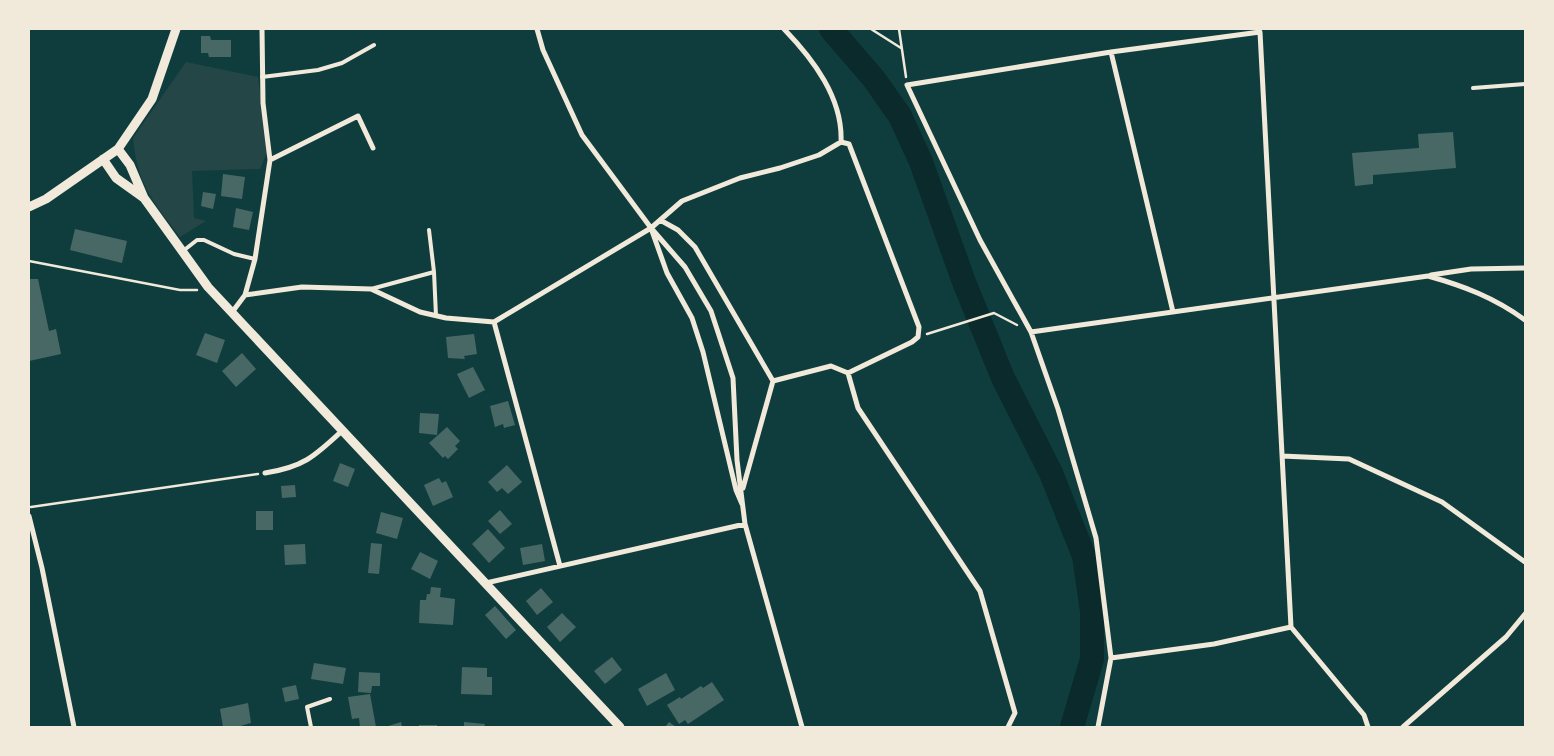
<svg xmlns="http://www.w3.org/2000/svg" width="1554" height="756" font-family="'PT Sans',sans-serif">
	<style>
		.green { fill: #244646 }
		.lines { fill: none; stroke-linecap: round; stroke-linejoin: round }
		.river { stroke: #0a2a2b; stroke-width: 24 }
		.building { fill: #486865 }
		.path { stroke: #f1e9da; stroke-width: 2.5 }
		.service { stroke: #f1e9da; stroke-width: 4 }
		.minor { stroke: #f1e9da; stroke-width: 5 }
		.tertiary { stroke: #f1e9da; stroke-width: 9 }
	</style>
	<rect width="100%" height="100%" fill="#0f3d3e"/>
	<!-- green -->
	<path class="green" d="M186,62L258,77L268,150L260,169L192,171L194,218L206,221L180,237C152,200 138,186 133,138Z"/>
	<g class="lines">
		<!-- river -->
		<path class="river" d="M831,29L874,79L900,116L921,162L964,282L1003,378L1051,473L1084,556L1092,611V659L1072,727"/>
	</g>
	<!-- building -->
	<path class="building" d="M201,36H210L211,40H231V57H209L208,53H201Z
		M1453,132L1456,168L1373,175V184L1355,186L1352,153L1419,148L1418,134Z
		M223,174L245,177L242,199L221,196Z
		M203,192L216,194L213,209L201,206Z
		M236,208L253,212L249,230L233,227Z
		M75,229L127,241L122,263L70,250Z
		M29,279H38L49,331L56,329L61,354L29,361Z
		M205,333L225,340L217,363L196,355Z
		M474,334L477,354L464,356L465,359L448,358L446,337Z
		M242,353L256,369L236,387L222,371Z
		M473,367L485,390L469,398L457,374Z
		M508,401L515,425L504,428L503,424L495,427L490,406Z
		M420,413L439,414L437,435L419,433Z
		M447,427L460,441L455,446L458,449L448,459L445,456L443,458L429,443Z
		M340,463L355,469L348,487L333,481Z
		M507,465L522,482L508,494L502,488L497,492L488,482Z
		M439,478L442,483L446,481L453,497L433,506L424,485Z
		M295,485L296,497L282,498L281,486Z
		M500,510L512,524L500,534L488,521Z
		M256,511H273V530H256Z
		M381,512L403,518L397,539L376,533Z
		M488,529L505,548L489,563L472,544Z
		M371,543L382,544L379,574L368,573Z
		M305,544L306,564L285,565L284,545Z
		M542,544L545,561L523,565L520,548Z
		M420,552L438,561L430,579L411,569Z
		M431,587L441,588L440,597L455,599L453,625L419,623L420,600H426L427,594H430Z
		M541,588L553,602L537,615L526,601Z
		M495,606L516,630L506,639L485,615Z
		M562,613L576,627L560,642L547,627Z
		M612,657L622,670L605,684L594,671Z
		M314,663L346,668L343,684L311,679Z
		M462,667L487,668V677H492V695L461,694Z
		M359,672L380,673V686H372L371,693L358,692Z
		M666,673L675,690L647,706L638,689Z
		M712,682L724,700L688,724L685,720L679,724L667,705L680,697L681,699L701,686L703,688Z
		M296,685L299,699L285,702L282,688Z
		M370,694L376,727H360L359,718L352,719L348,697Z
		M248,703L251,723L237,727H223L220,709Z
		M401,722L402,727H385Z
		M464,722L485,724L484,727H464Z
		M669,722L676,727H665Z
		M419,725H437V727H419Z"/>
	<g class="lines">
		<!-- path -->
		<path class="path" d="M871,29L901,48
			M899,29L906,77
			M29,261L180,290H197
			M927,334L994,313L1017,325
			M31,507L258,474"/>
		<!-- service -->
		<path class="service" d="M262,77L318,70L342,63L374,45
			M1473,88L1525,84
			M183,251L197,240H204L234,254L255,259
			M434,272L436,316
			M371,289L434,272L429,230
			M311,727L307,707L330,699"/>
		<!-- minor -->
		<path class="minor" d="M537,29L543,50L582,135L651,228L685,267L711,311L733,378L737,460L745,524L802,727
			M784,29C813,59 843,98 841,142
			M1111,52L1173,312
			M270,160L358,116L373,148
			M660,220L678,230L695,247L773,381L743,488
			M652,231L667,273L692,318L703,352L736,490L742,504
			M1431,275L1471,269L1525,268
			M245,295L302,287L371,289L420,312L446,318L494,322
			M233,311L245,295L255,259L270,160L263,103L262,29
			M494,322L651,228L682,201L740,178L780,168L819,155L841,142L849,144L919,327L918,337L912,342L848,373L858,408L980,591L1015,713L1008,727
			M494,322L560,566
			M1031,332L1428,276C1464,286 1495,298 1525,320
			M773,381L831,366L848,373
			M1282,456L1349,459L1442,502L1525,562
			M265,473C304,467 315,456 343,430
			M29,516L42,568L74,727
			M486,583L745,524
			M1111,658L1214,644L1291,627
			M1098,727L1111,658L1096,538L1058,409L1031,332L980,240L907,85L1111,52L1260,32L1291,627L1364,715L1368,727
			M1403,727L1506,637L1525,614"/>
		<!-- tertiary -->
		<path class="tertiary" d="M118,149L130,165L144,198L208,287L620,727
			M103,159L116,178L144,198
			M29,207L46,199L118,149L152,99L176,29"/>
	</g>
	<!-- border -->
	<rect width="1554" height="756" fill="none" stroke="#f1e9da" stroke-width="60"/>
</svg>
